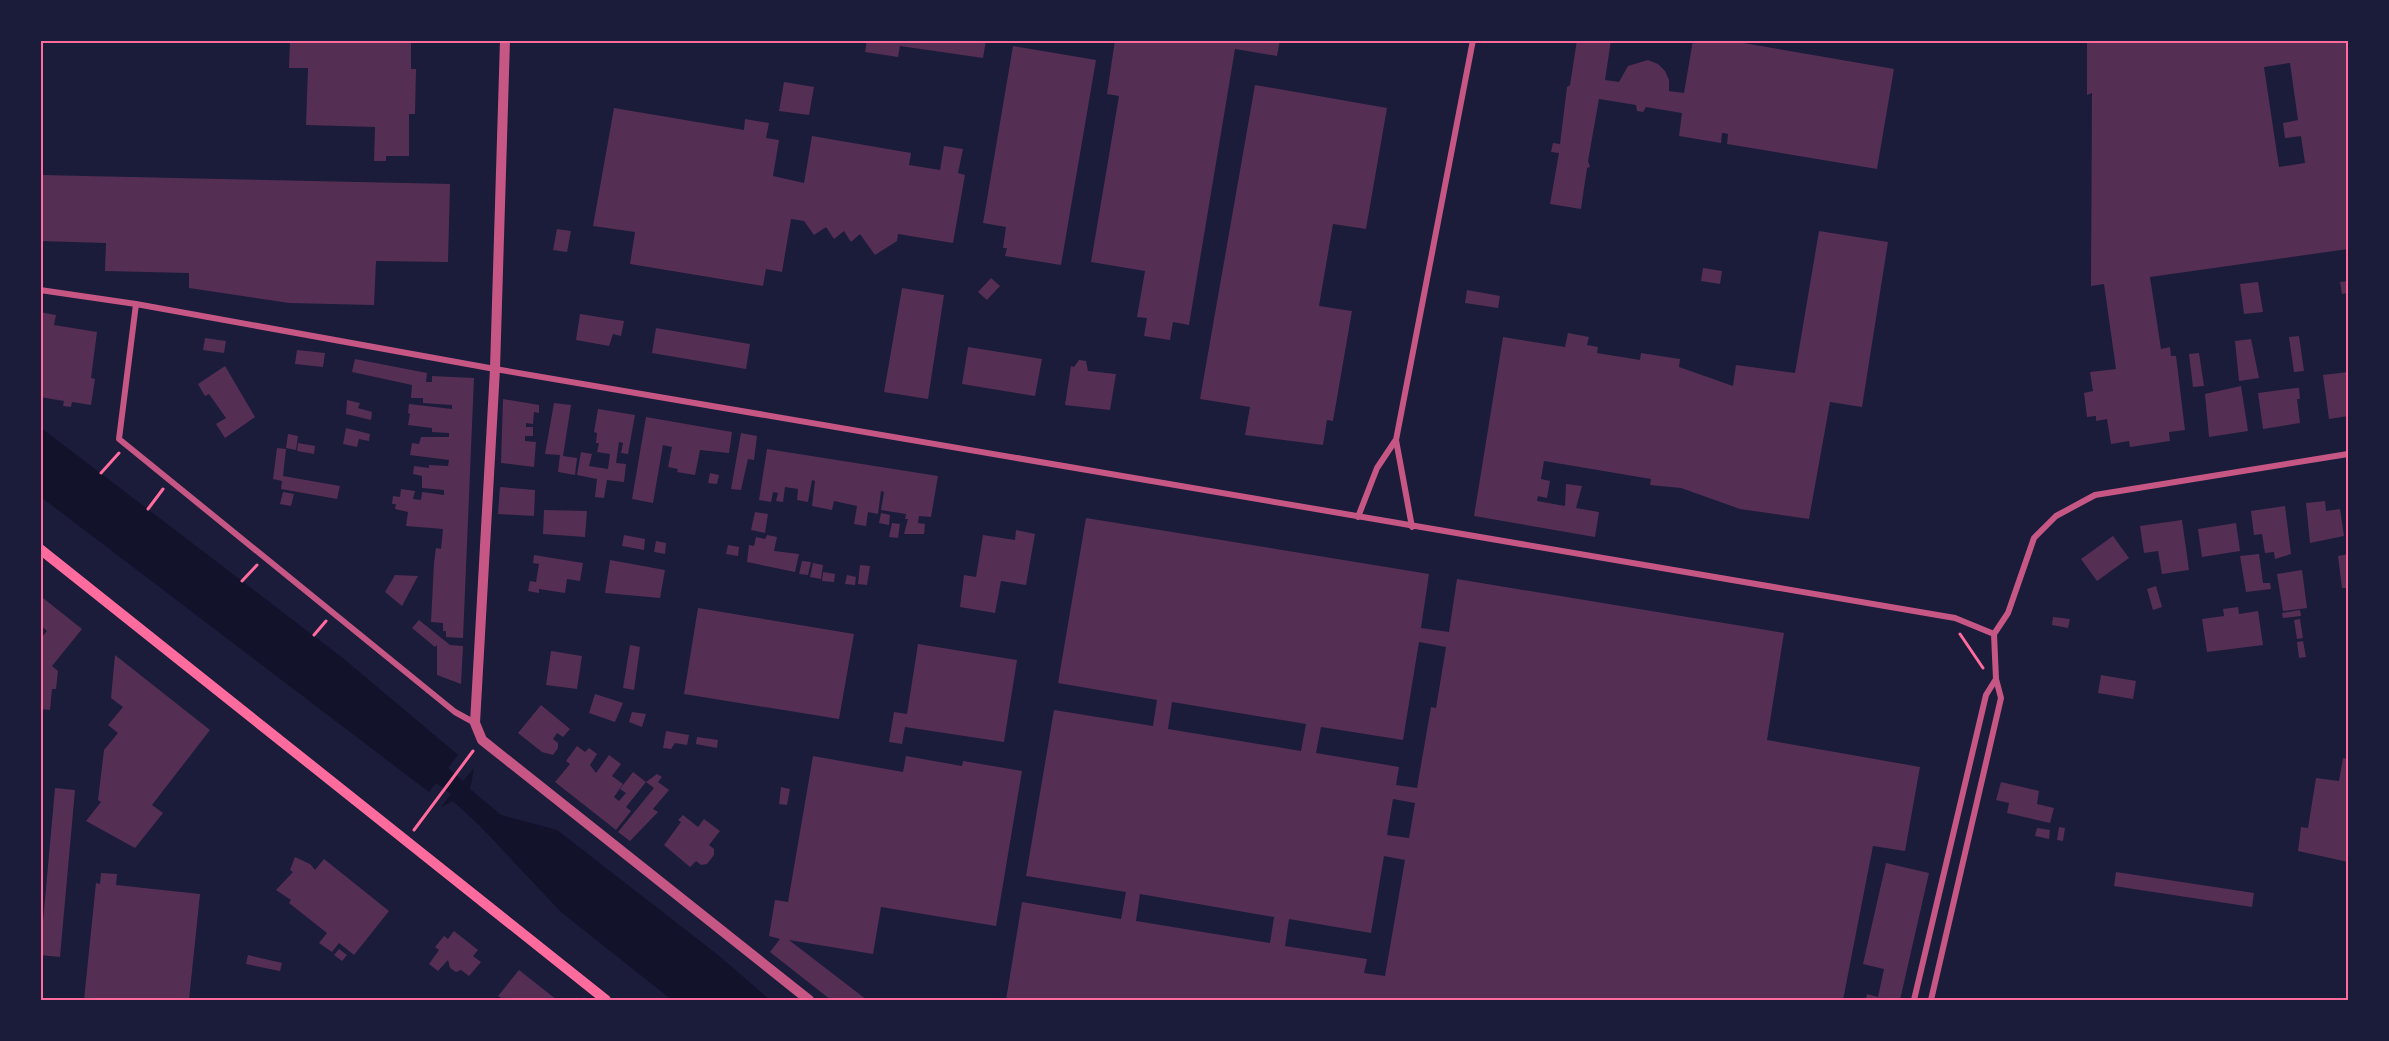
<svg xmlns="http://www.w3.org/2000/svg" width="2389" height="1041" font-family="'Public Sans',sans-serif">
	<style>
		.water { fill: #12122b }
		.building { fill: #542f53; fill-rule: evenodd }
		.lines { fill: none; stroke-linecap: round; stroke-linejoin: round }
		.path { stroke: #ff6b9d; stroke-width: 3 }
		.minor { stroke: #c65784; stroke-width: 6 }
		.tertiary { stroke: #c65784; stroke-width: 10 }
		.secondary { stroke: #ff6b9d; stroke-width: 10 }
		.neatline { fill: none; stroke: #ff6b9d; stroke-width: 2 }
	</style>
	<rect width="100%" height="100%" fill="#1b1b3a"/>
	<!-- water -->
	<path class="water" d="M40,427L344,659L458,755L448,768L463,781L474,768L470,789L501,815L557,830L718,955L770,1000H672L561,912L480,826L453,801L441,807L451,794L436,783L429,792L41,497Z"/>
	<!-- building -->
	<path class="building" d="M290,40H411V69H416L415,114H409V156H386V161H374L375,127L306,125L308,68H289Z
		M599,40H631V43L599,42Z
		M867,40H986L983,58L900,46L898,57L865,52Z
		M1115,40H1280L1277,56L1235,49L1189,325L1173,322L1170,340L1144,336L1147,318L1137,317L1145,271L1091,262L1119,96L1107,94Z
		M1577,40H1611L1605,80L1619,82L1628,66L1648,60L1658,64L1665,71L1669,80V91L1684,93L1693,40H1726L1894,69L1877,169L1727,144L1728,134L1724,133H1722L1721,143L1679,136L1682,113L1646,107L1643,112L1637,111L1636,105L1599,99L1588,161L1590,167L1587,168L1581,209L1550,204L1559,153L1551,152L1553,143L1560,144L1567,87L1570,85Z
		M2087,40H2348V249L2150,277L2161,349L2170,347L2171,356H2176L2185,430L2169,432L2170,441L2130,447L2129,441L2111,444L2107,419L2096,421V416L2087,417L2084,393L2093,391L2090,372L2116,369L2104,284L2091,286L2092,93L2087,95ZM2290,63L2298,120L2283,123L2285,138L2301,136L2305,163L2279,167L2264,67Z
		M1013,46L1096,60L1061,265L1005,256L1007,248H1003L1006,227L983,223Z
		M784,82L814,87L809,115L779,111Z
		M1255,85L1387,108L1366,229L1333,224L1319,306L1352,311L1333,421L1327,420L1323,445L1245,435L1250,407L1200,399Z
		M614,108L744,130L745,119L769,123L766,138L779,140L773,176L804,183L812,136L911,153L909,165L940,170L944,146L963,149L958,173L965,175L953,243L898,234L897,241L875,255L860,234L851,242L844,231L834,239L826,227L814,235L804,221L791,219L782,272L766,269L763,286L630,264L635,232L593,226Z
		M40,175L450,184L448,262L376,261L374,305L289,303L189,288V273L105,271L106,243L40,241Z
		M557,229L571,231L567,252L553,250Z
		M1819,231L1888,242L1862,407L1830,402L1809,519L1740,509L1681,488L1650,485L1651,479L1544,461L1541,479L1550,481L1547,498L1538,496L1537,501L1565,506L1566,484L1582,486L1576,508L1599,512L1595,537L1474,516L1503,337L1565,347L1568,333L1589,337L1587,345L1598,347L1597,353L1640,360L1641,353L1680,359L1679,367L1733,386L1736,365L1795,373Z
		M1703,268L1722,271L1720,284L1701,281Z
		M991,278L1000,286L987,300L978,292Z
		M2348,281V293L2342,294L2340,282Z
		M2258,282L2263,312L2244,314L2240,284Z
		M902,288L944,295L928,399L884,392Z
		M1467,290L1500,296L1498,308L1465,303Z
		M40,312L56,315L54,325L97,332L91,378L95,379L91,405L72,402L71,407L63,406L64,401L40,397Z
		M580,314L624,321L621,336L613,334L609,346L576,340Z
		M656,328L750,344L746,369L652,353Z
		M2299,336L2304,371L2294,372L2289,337Z
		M205,338L226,341L224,353L203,350Z
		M2251,339L2259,378L2239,381L2235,341Z
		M968,347L1042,359L1035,396L962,384Z
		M297,350L325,353L323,367L295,364Z
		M2199,353L2204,386L2193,387L2189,354Z
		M355,359L427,373L426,382H432V376L474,378L463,638L446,637V631H443V623L431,622L434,563L436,548L441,549L443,529L406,526L408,512L395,509L396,504H392L393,496L400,497L401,489L415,491L413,499L421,500L422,492L444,495V490L422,488V476L413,474L414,466L429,468V465L448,466L449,460L410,455L412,443L419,444L421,437H449V433L432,432V428L408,425L410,414L408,413L409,404L452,409V405L423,403V398H411L412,385L352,372Z
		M1079,360L1086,361L1088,371L1116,374L1110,410L1065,405L1071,366L1074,367Z
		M225,366L255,417L225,438L216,424L226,418L209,394L205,396L198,384Z
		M2348,372V416L2329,419L2323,375Z
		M2241,386L2248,431L2209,437L2205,394Z
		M2296,388H2299L2300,399H2297L2300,423L2263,429L2258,393Z
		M503,399L539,405V413L534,412L533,424L526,423V427H533V436H525V441L536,442L534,467L501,463Z
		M347,400L360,403L358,408L372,412L371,420L346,414Z
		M554,403L571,405L563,456L577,458L575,475L558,472L560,455L545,454Z
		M598,409L635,415L628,454L621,453L623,443L619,442L616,463L626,464L624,482L607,480L604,498L595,497L597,479L577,475L581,452L592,454L589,466L608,469L610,454L597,452L599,443H596L597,433L594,432Z
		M646,417L732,432L729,453L700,450L695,475L677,472L678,469L668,467L672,447L663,445L653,503L632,499Z
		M346,428L370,434L369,441L359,439L357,447L343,444Z
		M741,433L757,436L754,460L748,459L741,490L731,489Z
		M288,434L298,436L296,450L286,448Z
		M298,443L315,446L314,454L297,451Z
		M277,448L286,449L283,476L340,486L337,499L281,489L282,481L273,479Z
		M767,449L938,476L931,517L919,516L918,523L925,524L924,534H904L908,519H905L906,514L881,510L884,492L881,491L878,514L868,512L866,526L854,524L857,506L834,501L832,510L812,506L815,481L812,480L808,502L797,500L798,489L785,487L783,502L776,501L778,493L773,492L771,502L759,500Z
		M710,473L719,475L717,484L708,483Z
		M500,487L535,490L534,516L498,514Z
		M283,492L294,494L291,506L280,504Z
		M2325,501L2326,511L2340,509L2344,536L2310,543L2306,503Z
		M2285,506L2291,554L2275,559L2274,552L2265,553L2262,534L2254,535L2251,511Z
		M544,510L587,511L585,537L543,534Z
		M755,512L768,514L765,533L751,530Z
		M881,513L890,515L889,525L879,523Z
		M1086,518L1429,574L1421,628L1449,632L1457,579L1784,633L1767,740L1920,767L1905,851L1873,846L1843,1000H1006L1022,902L1121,919L1126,892L1026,876L1054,710L1153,726L1157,700L1058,683ZM1419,642L1446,647L1436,708L1431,707L1417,788L1396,785L1399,767L1316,753L1321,727L1403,740ZM1172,702L1306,724L1301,751L1168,729ZM1393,799L1415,803L1409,838L1387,835ZM1384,856L1405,860L1385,976L1364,973L1367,959L1285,946L1289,919L1371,933ZM1140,894L1274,917L1270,943L1136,921Z
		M2182,520L2189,570L2162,574L2158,551L2144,553L2140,526Z
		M892,523L900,524L898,538L889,537Z
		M2236,523L2240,551L2202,557L2198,529Z
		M1016,530L1035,534L1026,585L1001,581L995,613L960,607L964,575L976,577L983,535L1015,540Z
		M624,535L645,539L644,550L622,546Z
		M767,535L777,537L774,551L799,554L795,572L747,562L749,545L754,546L756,537L765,539Z
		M2113,536L2129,558L2097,581L2081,559Z
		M656,541L666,543L665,554L654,552Z
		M728,545L739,547L738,556L726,554Z
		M2259,554L2263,583H2270L2271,589L2246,592L2240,556Z
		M2348,554V588H2342L2338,556Z
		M534,555L583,563L580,581L567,579L565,593L539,589V593L528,591L530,581L536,582L539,564L533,563Z
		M610,560L665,570L660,598L605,593Z
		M802,561L811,562L808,575L799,574Z
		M813,563L823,565L821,579L810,577Z
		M860,565L870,566L867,585L858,584Z
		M2302,570L2307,608L2283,611L2277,574Z
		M823,572L835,574L834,582L822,581Z
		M395,575L418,576L402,606L385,592Z
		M847,575L856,577L855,585L845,584Z
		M2156,586L2162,607L2153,610L2147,589Z
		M43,598L82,629L52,666L58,671L56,689H52L50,710L40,709V639L47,631L40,625V600Z
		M2238,607L2239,614L2258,611L2263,645L2207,652L2202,619L2224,616L2223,609Z
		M698,608L854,634L839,719L684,694Z
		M2300,610L2301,616L2283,618L2282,613Z
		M2053,617L2070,619L2068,628L2052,625Z
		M2300,619L2303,638L2297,639L2294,620Z
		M419,620L450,645L463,646L461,684L437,675V645L435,647L412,628Z
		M2303,641L2306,657L2299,658L2297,642Z
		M918,644L1017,660L1004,742L905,727L902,744L889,742L894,712L907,714Z
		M630,645L640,647L634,690L623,688Z
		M551,651L582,656L577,689L546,685Z
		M115,655L210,730L152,805L163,813L135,848L86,821L101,802L98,800L104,750L118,733L108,725L123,707L111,698Z
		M2101,675L2136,681L2133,699L2098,693Z
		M595,694L623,703L615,722L589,713Z
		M541,705L570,729L563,737L557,733L553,739L558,743V748L553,755L542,752L518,733Z
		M632,712L646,714L642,727L629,722Z
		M666,731L689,735L687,745L675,743L671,749L663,748Z
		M697,737L718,740L717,748L696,744Z
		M577,746L585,752L589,748L597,754L590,765L596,773L609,755L621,764L612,776L623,784L614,797L619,801L626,793L620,789L633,772L646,782L626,807L631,811L616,830L555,782L570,764L566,761Z
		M813,756L903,772L906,756L962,766L963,761L1022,771L996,926L881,907L873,954L789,940L867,1000H831L770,952L780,939L769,936L775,900L788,902Z
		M2343,758L2348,759V862L2298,851L2301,827L2308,828L2316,778L2339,781Z
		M657,774L662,777L658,782L669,790L653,809L658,812L630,841L618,832L654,788L646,782Z
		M2001,782L2039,791L2037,804L2054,808L2050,823L2007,813L2009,803L1996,800Z
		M781,787L790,789L787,805L779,804Z
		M55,788L75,790L60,957L40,955Z
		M683,815L698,827L704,819L720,831L709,845L714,849V855L707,864L701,865L696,861L690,867L664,845L681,822L678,820Z
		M2059,827L2065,828L2063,841L2057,840Z
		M2037,828L2050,830L2049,839L2035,836Z
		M295,857L310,864L315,870L324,859L389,911L354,955L339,943L332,952L319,943L327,933L289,903L291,900L276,890L293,872L290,870Z
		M1886,863L1929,873L1900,1000H1866L1867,994L1878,997L1884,969L1863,964Z
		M2116,872L2254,893L2252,907L2114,886Z
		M101,873L117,874L116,885L200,894L189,1000H84L96,883L100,884Z
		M454,931L478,950L473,956L481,962L469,976L461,970L456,972L450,968L448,960L438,971L429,964L439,950L435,947L444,936L448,939Z
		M339,949L347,955L342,961L334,955Z
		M248,955L282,963L280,971L246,964Z
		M519,970L557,1000H504L498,996Z"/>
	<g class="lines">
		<!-- path -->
		<path class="path" d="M101,473L119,453
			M148,509L163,489
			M242,581L257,565
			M1960,634L1983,668
			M314,635L326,621
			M414,830L473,751"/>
		<!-- minor -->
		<path class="minor" d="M40,290L136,304L495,369L1955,618L1994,634
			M136,304L119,439L455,712L475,723
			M1358,517L1377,468L1395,441
			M1412,527L1396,440L1473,40
			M1994,634L2008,613L2034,538L2056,516L2095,495L2348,454
			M1914,1000L1986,695L1996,679
			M1931,1000L2001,698L1996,679L1994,634"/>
		<!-- tertiary -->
		<path class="tertiary" d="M505,40L495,369L475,723L482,740L809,1000"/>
		<!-- secondary -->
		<path class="secondary" d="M40,549L606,1000"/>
	</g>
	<!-- border -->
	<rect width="2389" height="1041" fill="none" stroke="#1b1b3a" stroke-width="84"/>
	<rect x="42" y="42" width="2305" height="957" class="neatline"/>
</svg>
